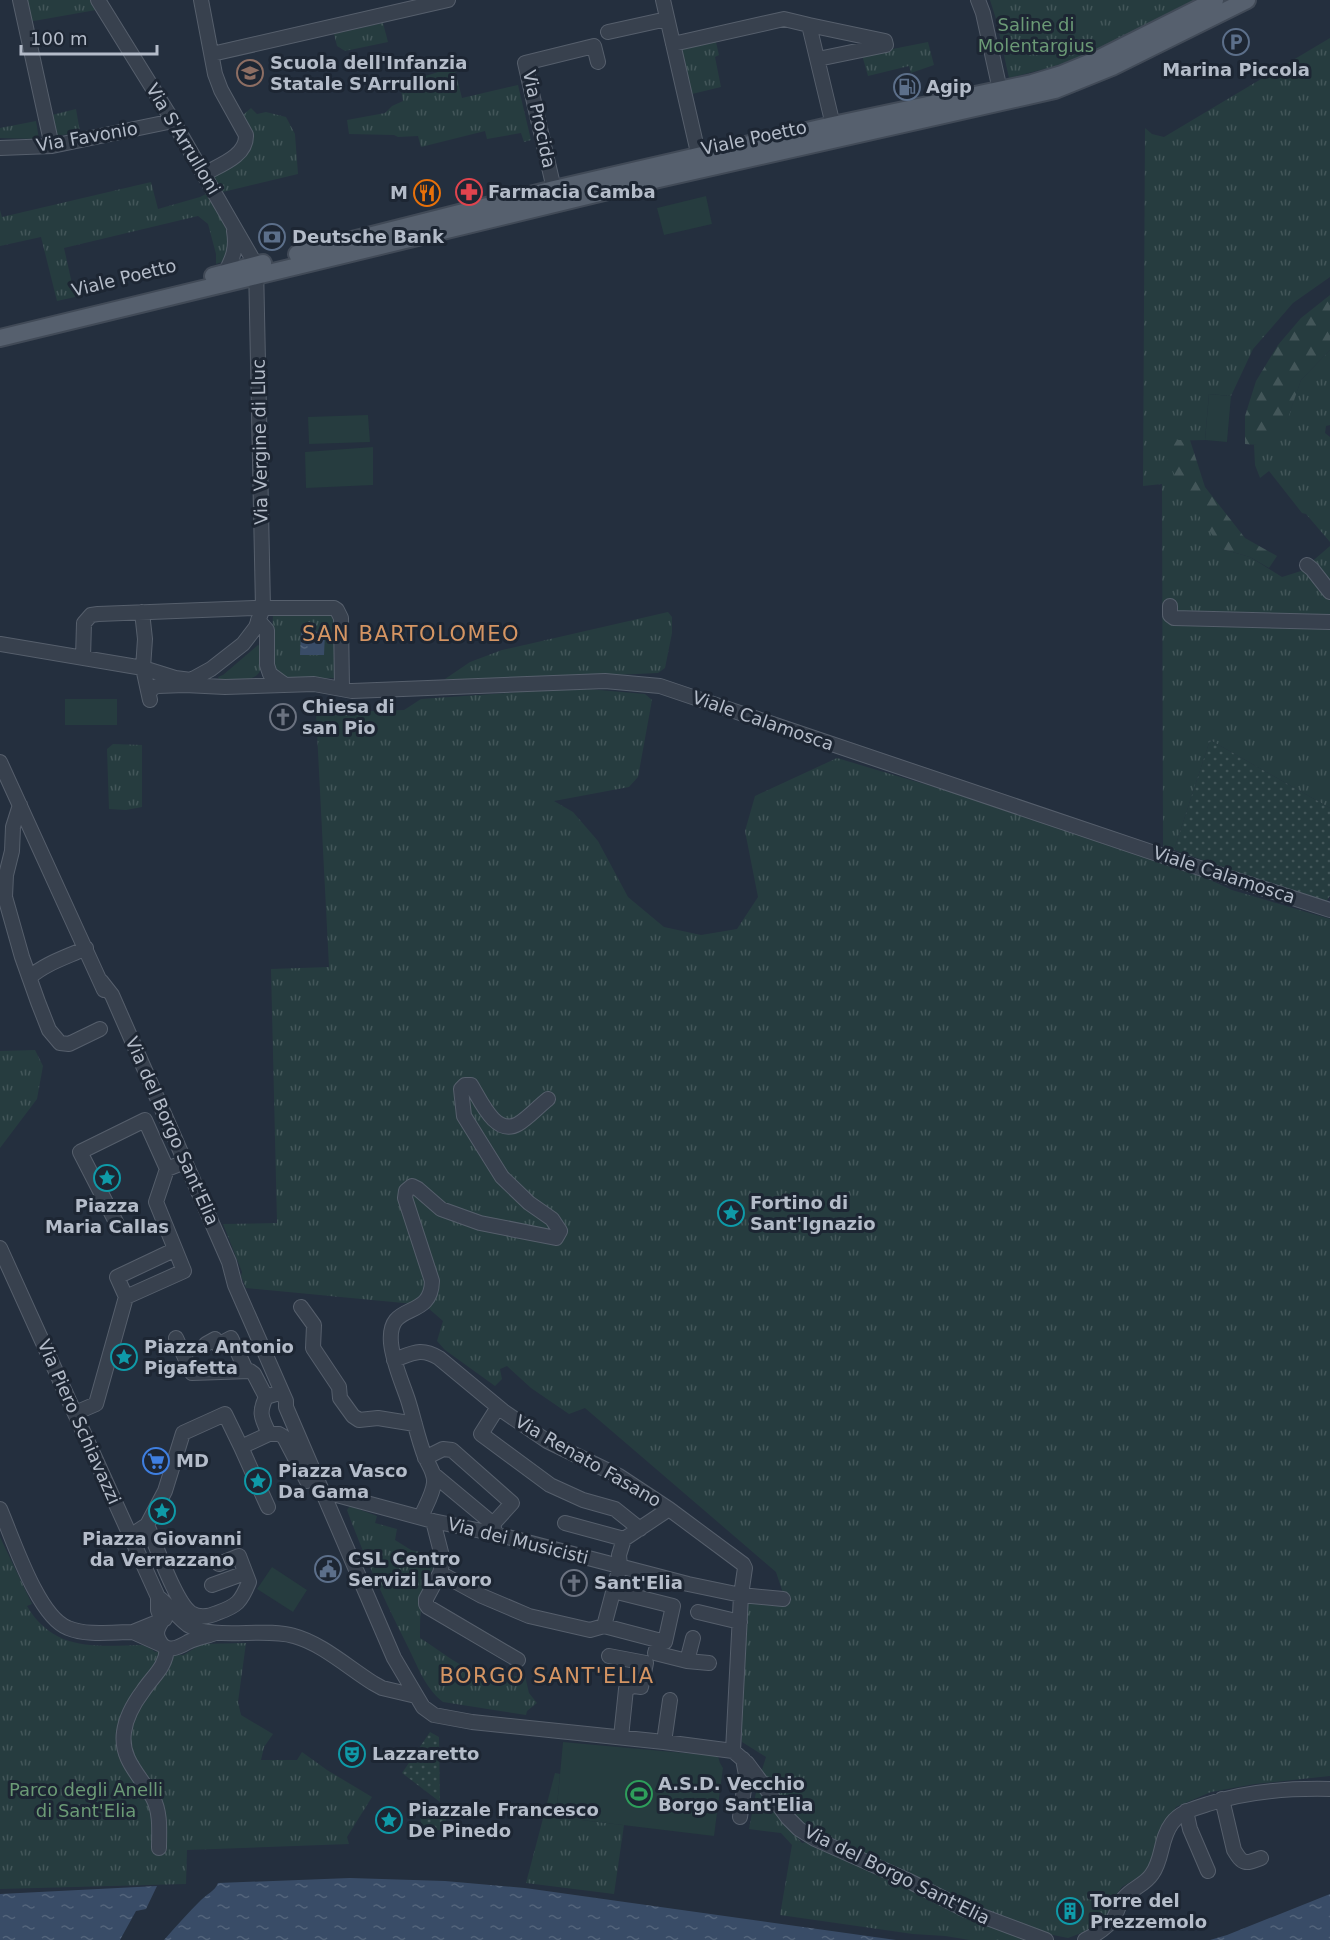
<svg xmlns="http://www.w3.org/2000/svg" width="1330" height="1940" font-family="'DejaVu Sans',sans-serif">
	<style>
		.grass { fill: url(#grass-tufts) }
		.forest { fill: url(#forest-firs) }
		.garden { fill: url(#garden-dots) }
		.pitch { fill: #263c3f }
		.water { fill: url(#water-ripples) }
		.lines { fill: none; stroke-linecap: round; stroke-linejoin: round }
		.minor-casing { stroke: #565f6c; stroke-width: 16 }
		.major-casing { stroke: #414a57; stroke-width: 20 }
		.minor { stroke: #38414e; stroke-width: 14 }
		.major { stroke: #56606e; stroke-width: 16 }
		.labels { text-anchor: middle; stroke-width: 6; stroke-linejoin: round; paint-order: stroke }
		.park-label { font-size: 18px; fill: #6b9a76; stroke: #1d2633 }
		.poi-label { font-size: 18px; font-weight: bold; fill: #b4bcc9; stroke: #1d2633; text-anchor: start }
		.street-label { font-size: 18px; fill: #b4bcc9; stroke: #1d2633 }
		.quarter-label { font-size: 21px; letter-spacing: 1.5px; fill: #d59563; stroke: #1d2633 }
	</style>
	<defs>
		<pattern id="grass-tufts" width="24" height="20" patternUnits="userSpaceOnUse" patternTransform="scale(1.5)"><rect width="24" height="20" fill="#263c3f"/><path d="M3 7l-1-3M5 7V3M7 7l1-3M15 17l-1-3M17 17v-4M19 17l1-3" fill="none" stroke="#435659"/></pattern>
		<pattern id="forest-firs" width="22" height="20" patternUnits="userSpaceOnUse" patternTransform="scale(1.5)"><rect width="22" height="20" fill="#263c3f"/><path d="M5 1l3.5 6h-7zM16 11l3.5 6h-7z" fill="#435659"/></pattern>
		<pattern id="garden-dots" width="8" height="8" patternUnits="userSpaceOnUse" patternTransform="scale(1.5)"><rect width="8" height="8" fill="#263c3f"/><path d="M2 2h.1M6 6h.1" fill="none" stroke="#435659" stroke-width="1.8" stroke-linecap="round"/></pattern>
		<pattern id="water-ripples" width="26" height="14" patternUnits="userSpaceOnUse" patternTransform="scale(1.5)"><rect width="26" height="14" fill="#394c67"/><path d="M2 4q2-2 4 0t4 0M15 11q2-2 4 0t4 0" fill="none" stroke="#53647b"/></pattern>
	</defs>
	<rect width="100%" height="100%" fill="#242f3e"/>
	<!-- grass -->
	<path class="grass" d="M24,0H91L96,10L28,22Z
		M990,0H1197L1080,58L1052,67L1009,78L996,19Z
		M383,23L388,42L345,51L337,46L334,34Z
		M715,38L719,55L715,57L721,87L692,94L679,47Z
		M1330,38V277L1293,303L1253,349L1231,396L1209,394L1205,440L1165,441L1222,549L1250,557L1282,577L1301,571L1330,546V808L1210,740L1174,850L1163,847L1162,484L1143,486L1145,128L1152,134L1164,137Z
		M928,42L934,65L911,73L909,66L868,76L862,55Z
		M454,67L462,98L518,85L531,140L524,142L521,133L487,139L485,131L421,147L418,136L398,137L394,135L349,134L347,120L385,113L392,106L403,101L400,84Z
		M251,108L257,114L266,112L286,117L295,134L298,174L223,192L211,174L245,152L243,115Z
		M76,109L80,132L57,136L52,115Z
		M36,121L39,139L0,138V128Z
		M151,182L158,209L200,197L208,193L214,201L233,242L225,261L216,264V254L208,224L198,216L64,248L75,297L57,301L41,237L0,246V210L2,217Z
		M1330,350V425L1326,426L1325,433L1330,437V542L1306,514L1302,513L1269,471L1260,478L1255,465L1254,445H1269L1287,420L1301,380Z
		M668,612L672,617V633L665,668L658,673L465,682L445,679L470,662L502,650Z
		M273,613L330,614L336,622V678L284,679L271,668Z
		M258,645L261,647C261,654 263,665 260,671C254,684 230,679 219,679L218,677L223,675Z
		M577,688L645,694L652,700L638,777L629,787L554,801L573,812L598,841L628,897L664,927L701,935L737,929L758,897L745,831L755,796L837,758L954,793L1206,878L1232,890L1330,919V1776L1255,1784L1211,1792L1176,1807L1157,1838L1152,1860L1143,1874L1122,1887L1115,1896L1110,1909L1102,1920L1084,1932L1068,1938L1048,1934L1009,1919L819,1835L798,1821L761,1773L766,1757L742,1742V1691L747,1600L783,1593L776,1572L585,1408L569,1414L531,1388L507,1366L500,1369L502,1379L495,1386L445,1350L437,1341L443,1321L420,1301L414,1304L246,1288L241,1276L242,1272L223,1224L277,1223L271,969L329,967L316,713L404,710L421,699Z
		M113,744L142,745V807L126,810L109,809L107,749Z
		M35,1050L43,1066L37,1099L0,1148V1051Z
		M350,1506L377,1516L375,1523L397,1529L395,1540L411,1550L432,1555C436,1570 428,1575 425,1588C420,1605 420,1621 420,1638C441,1651 462,1670 487,1675C499,1677 513,1676 525,1676L529,1693L537,1703L527,1711L526,1715L443,1702C425,1688 418,1667 408,1647C386,1603 364,1557 347,1510Z
		M0,1537L32,1604L27,1606C54,1652 96,1646 142,1645L150,1648L155,1652L159,1651L161,1654L183,1655L202,1644L246,1643L238,1702L241,1715L273,1734L264,1747L261,1760H297L302,1752L327,1770L372,1797L347,1837L349,1844L187,1850L186,1884L0,1889Z
		M555,1773L560,1774L556,1817L624,1825L614,1894L526,1883Z
		M757,1787L802,1843L811,1841L867,1870L918,1891L1023,1940H970L945,1936L913,1934L780,1915L792,1845L781,1833L749,1829Z"/>
	<!-- forest -->
	<path class="forest" d="M1330,295V350L1301,380L1287,421L1269,446L1245,444V416L1256,381L1278,345L1301,318Z
		M1165,440H1190L1205,487L1245,538L1277,556L1269,568L1250,557L1222,549L1182,491L1165,454Z"/>
	<!-- garden -->
	<path class="garden" d="M1210,740L1330,808V896L1325,903L1174,850Z
		M430,1732L439,1737L440,1802L402,1773Z
		M419,1808L446,1810V1829L422,1832Z"/>
	<!-- pitch -->
	<path class="pitch" d="M706,196L712,224L664,235L657,208Z
		M1209,394L1231,396L1227,442L1205,440Z
		M368,415L370,442L309,444L308,417Z
		M373,447V485L306,488L305,452Z
		M65,699H117V725H65Z
		M272,1567L307,1590L293,1612L257,1589Z
		M563,1742L718,1756L720,1763L723,1768L714,1836L556,1817Z"/>
	<!-- water -->
	<path class="water" d="M301,631L325,632L324,655H300Z
		M350,1878L445,1881L525,1888L896,1940H164C176,1926 188,1913 201,1900C207,1894 215,1891 218,1883Z
		M157,1886L146,1909L136,1911L120,1940H0V1894Z
		M1330,1894V1940H1210L1227,1935Z"/>
	<g class="lines">
		<defs>
			<path id="minor" d="M20,0L52,146
				M201,0L215,74L221,90L246,135C247,156 220,165 204,174
				M663,0L699,157
				M978,0L983,13L1000,90
				M809,25L885,41L886,45L818,59
				M608,32L667,19
				M673,44L784,19L809,25L833,125
				M212,54L448,0
				M0,148L52,146L173,121
				M554,189L525,63L594,46L598,62
				M225,273C233,258 237,248 234,231
				M1307,565L1312,569L1330,592
				M1170,606V615L1174,618L1330,622
				M142,612L145,639L143,668L150,700
				M258,620L267,630V665L270,674L285,685
				M0,644L143,668L175,678L191,680L211,669L243,644L256,627L263,608L256,265L173,121L98,0
				M83,658L84,623L91,615L98,614L254,608H334L337,610L341,618L342,689
				M175,678L185,685L225,687L314,684L352,691L605,681L660,686L1178,861L1330,910
				M149,694L152,688L158,686L185,685
				M0,762L104,990
				M20,805L13,827L12,851L6,875L5,897L22,957L38,1002L49,1030L60,1043L69,1044L100,1029
				M30,977C46,963 67,957 86,948
				M101,981L112,995L229,1262L235,1285L286,1401V1407L394,1658L423,1707L434,1715L472,1722L664,1742L733,1751L747,1763L788,1818L799,1829L815,1839L907,1880L966,1910L1046,1940
				M118,1226L80,1152L145,1120L167,1169
				M0,1248L158,1597C169,1605 177,1617 188,1625C212,1641 264,1627 294,1636C321,1643 349,1668 373,1683L382,1688L416,1696
				M126,1297L117,1277L174,1250
				M301,1307L314,1325L313,1348L339,1387L340,1398L353,1416L359,1420L378,1418L415,1424
				M176,1338L192,1373L250,1371L254,1374L266,1397
				M206,1344L215,1339L218,1345L231,1338L246,1370
				M394,1360C413,1353 421,1347 439,1358L503,1411L547,1441L619,1476L669,1509L743,1564L745,1568L741,1595L733,1751
				M498,1407L481,1434L550,1485L583,1500L615,1509L640,1529
				M75,1413L96,1404L126,1297L184,1271L156,1202L167,1169L185,1162
				M269,1434H279L284,1437L307,1481
				M241,1447L268,1507
				M425,1458L443,1449L452,1450L512,1503L493,1524
				M433,1474L493,1524L495,1532
				M326,1496L333,1494L433,1521L496,1534L688,1584L741,1595L783,1599
				M0,1509C13,1539 38,1617 68,1628C87,1636 113,1632 133,1632
				M421,1517C425,1507 433,1494 434,1483C435,1473 429,1466 425,1457C418,1439 414,1419 408,1400C402,1382 393,1363 391,1343C387,1299 431,1322 432,1281L405,1198L406,1191L412,1186L418,1189L441,1209L480,1223L556,1238L560,1231L552,1219L529,1203L502,1177L464,1116L461,1089L465,1085H471C480,1099 495,1137 518,1124C527,1119 539,1106 548,1099
				M433,1521L443,1560L440,1573L482,1596L529,1616L590,1630L604,1626L620,1566L619,1555L624,1539L669,1509
				M565,1523L624,1539
				M147,1525C156,1544 175,1602 191,1613C199,1618 208,1617 217,1613C237,1606 241,1602 249,1582L239,1556L219,1564
				M130,1536L147,1525L165,1491L183,1433L225,1414L241,1447L269,1434C262,1418 258,1414 266,1397L282,1392
				M440,1573L426,1599V1604L428,1607L518,1660
				M212,1585L245,1573
				M158,1597V1610L162,1621C158,1627 155,1633 159,1640C165,1654 178,1648 188,1642C196,1638 207,1636 216,1633
				M698,1612L740,1622
				M604,1626L665,1642L673,1606L613,1591
				M659,1640L655,1653L687,1661L709,1663
				M162,1645L133,1632L165,1619
				M609,1656L646,1663L641,1687L634,1686L626,1689L621,1737
				M687,1661L693,1638
				M664,1742L670,1700
				M1222,1799L1234,1850C1243,1865 1245,1864 1261,1858
				M1186,1811L1190,1829L1208,1871
				M740,1817L746,1775L743,1759
				M159,1848C159,1832 161,1813 153,1798C141,1776 120,1760 124,1732C126,1717 134,1703 143,1691C153,1676 166,1667 167,1648
				M1085,1940C1095,1935 1107,1928 1114,1918C1118,1911 1118,1904 1124,1898C1132,1888 1145,1885 1152,1874C1163,1859 1160,1839 1172,1823C1181,1811 1194,1809 1208,1804C1248,1791 1288,1788 1330,1789"/>
			<path id="major" d="M297,254L554,189L833,125L1032,83L1062,74L1096,60L1215,0
				M213,276L263,263
				M0,338L641,183L1055,90L1112,67L1247,0"/>
		</defs>
		<!-- minor casing -->
		<use href="#minor" class="minor-casing"/>
		<!-- major casing -->
		<use href="#major" class="major-casing"/>
		<!-- minor -->
		<use href="#minor" class="minor"/>
		<!-- major -->
		<use href="#major" class="major"/>
	</g>
	<!-- icons -->
	<defs>
		<symbol id="parking-ring" viewBox="-11 -11 22 22"><circle r="9.5" fill="#1d2633" stroke="#5c6f8a" stroke-width="1.5"/><path d="M-3.5-5.5H1a3.5 3.5 0 0 1 0 7H-1V5.5H-3.5ZM-1-3.4V-.6H.8a1.4 1.4 0 0 0 0-2.8Z" fill="#5c6f8a"/></symbol>
		<symbol id="school-ring" viewBox="-11 -11 22 22"><circle r="9.5" fill="#1d2633" stroke="#8d6e63" stroke-width="1.5"/><path d="M0-5L7-2L0 1L-7-2ZM-4 1L0 2.5L4 1V4Q0 6-4 4Z" fill="#8d6e63"/></symbol>
		<symbol id="fuel-ring" viewBox="-11 -11 22 22"><circle r="9.5" fill="#1d2633" stroke="#5c6f8a" stroke-width="1.5"/><path d="M-5.5-6h7V0h2V4h1.3V-2.5L3-4.5l.8-.8L6-3V5H2.5V1h-1V6h-7ZM-4.2-4.7v3.2H.2V-4.7Z" fill="#5c6f8a"/></symbol>
		<symbol id="pharmacy-ring" viewBox="-11 -11 22 22"><circle r="9.5" fill="#1d2633" stroke="#e0444e" stroke-width="1.5"/><path d="M-2-6h4v4h4v4h-4v4h-4v-4h-4v-4h4Z" fill="#e0444e"/></symbol>
		<symbol id="restaurant-ring" viewBox="-11 -11 22 22"><circle r="9.5" fill="#1d2633" stroke="#e8710a" stroke-width="1.5"/><path d="M-5-6h1v4h1v-4h1v4h1v-4h1v5L-1.5 .5V6h-2V.5L-5-1ZM5-6V6H3V1.5H1.5Q1.5-4 5-6Z" fill="#e8710a"/></symbol>
		<symbol id="bank-ring" viewBox="-11 -11 22 22"><circle r="9.5" fill="#1d2633" stroke="#5c6f8a" stroke-width="1.5"/><path d="M-6-4H6V4H-6ZM0-2.3a2.3 2.3 0 1 0 0 4.6a2.3 2.3 0 1 0 0-4.6Z" fill="#5c6f8a"/></symbol>
		<symbol id="church-ring" viewBox="-11 -11 22 22"><circle r="9.5" fill="#1d2633" stroke="#6b7280" stroke-width="1.5"/><path d="M-1.2-6h2.4v3.5h3.3v2.4h-3.3V6h-2.4V-.1h-3.3v-2.4h3.3Z" fill="#6b7280"/></symbol>
		<symbol id="sight-ring" viewBox="-11 -11 22 22"><circle r="9.5" fill="#1d2633" stroke="#0f9aa8" stroke-width="1.5"/><path d="M0-6L1.8-2.2L6-1.7L2.9 1.2L3.7 5.4L0 3.3L-3.7 5.4L-2.9 1.2L-6-1.7L-1.8-2.2Z" fill="#0f9aa8"/></symbol>
		<symbol id="supermarket-ring" viewBox="-11 -11 22 22"><circle r="9.5" fill="#1d2633" stroke="#3f7fe0" stroke-width="1.5"/><path d="M-6-5.5h2.5l.6 2H6L4.5 2H-2.5L-4.4-4H-6ZM-1.5 3.2a1.3 1.3 0 1 0 .1 0ZM3 3.2a1.3 1.3 0 1 0 .1 0Z" fill="#3f7fe0"/></symbol>
		<symbol id="civic-ring" viewBox="-11 -11 22 22"><circle r="9.5" fill="#1d2633" stroke="#5c6f8a" stroke-width="1.5"/><path d="M-.6-6.5H3V-4.5H.6V-3L4-1V1h2V6H-6V1h2V-1L-.6-3ZM-1.2 2.5V6h2.4V2.5Z" fill="#5c6f8a"/></symbol>
		<symbol id="theatre-ring" viewBox="-11 -11 22 22"><circle r="9.5" fill="#1d2633" stroke="#0f9aa8" stroke-width="1.5"/><path d="M-5-5.5Q0-4 5-5.5V0Q5 5 0 6Q-5 5-5 0ZM-3.3-2.5H-1v1.5H-3.3ZM1-2.5H3.3v1.5H1ZM-2.8 1Q0 5.5 2.8 1Z" fill="#0f9aa8"/></symbol>
		<symbol id="stadium-ring" viewBox="-11 -11 22 22"><circle r="9.5" fill="#1d2633" stroke="#2e9e5b" stroke-width="1.5"/><path d="M0-5a6.5 5 0 1 0 0 10a6.5 5 0 1 0 0-10ZM-3.5-1.8h7v3.6h-7Z" fill="#2e9e5b"/></symbol>
		<symbol id="building-ring" viewBox="-11 -11 22 22"><circle r="9.5" fill="#1d2633" stroke="#0f9aa8" stroke-width="1.5"/><path d="M-4-6H4V6H1V3H-1V6H-4ZM-2.5-4.3h1.7v1.8h-1.7ZM.8-4.3h1.7v1.8H.8ZM-2.5-1h1.7V.8h-1.7ZM.8-1h1.7V.8H.8Z" fill="#0f9aa8"/></symbol>
	</defs>
	<g fill-rule="evenodd">
		<use href="#parking-ring" x="1221" y="27" width="30" height="30"/>
		<use href="#school-ring" x="235" y="58" width="30" height="30"/>
		<use href="#fuel-ring" x="892" y="72" width="30" height="30"/>
		<use href="#pharmacy-ring" x="454" y="177" width="30" height="30"/>
		<use href="#restaurant-ring" x="412" y="178" width="30" height="30"/>
		<use href="#bank-ring" x="257" y="222" width="30" height="30"/>
		<use href="#church-ring" x="268" y="702" width="30" height="30"/>
		<use href="#sight-ring" x="92" y="1163" width="30" height="30"/>
		<use href="#sight-ring" x="716" y="1198" width="30" height="30"/>
		<use href="#sight-ring" x="109" y="1342" width="30" height="30"/>
		<use href="#supermarket-ring" x="141" y="1446" width="30" height="30"/>
		<use href="#sight-ring" x="243" y="1466" width="30" height="30"/>
		<use href="#sight-ring" x="147" y="1496" width="30" height="30"/>
		<use href="#civic-ring" x="313" y="1554" width="30" height="30"/>
		<use href="#church-ring" x="559" y="1568" width="30" height="30"/>
		<use href="#theatre-ring" x="337" y="1739" width="30" height="30"/>
		<use href="#stadium-ring" x="624" y="1779" width="30" height="30"/>
		<use href="#sight-ring" x="374" y="1805" width="30" height="30"/>
		<use href="#building-ring" x="1055" y="1896" width="30" height="30"/>
	</g>
	<g class="labels">
		<!-- park labels -->
		<g class="park-label">
			<text x="1036" y="31">Saline di<tspan x="1036" dy="21">Molentargius</tspan></text>
			<text x="86" y="1796">Parco degli Anelli<tspan x="86" dy="21">di Sant'Elia</tspan></text>
		</g>
		<!-- poi labels -->
		<g class="poi-label">
			<text x="270" y="69">Scuola dell'Infanzia<tspan x="270" dy="21">Statale S'Arrulloni</tspan></text>
			<text x="1236" y="76" text-anchor="middle">Marina Piccola</text>
			<text x="926" y="93">Agip</text>
			<text x="488" y="198">Farmacia Camba</text>
			<text x="408" y="199" text-anchor="end">M</text>
			<text x="292" y="243">Deutsche Bank</text>
			<text x="302" y="713">Chiesa di<tspan x="302" dy="21">san Pio</tspan></text>
			<text x="750" y="1209">Fortino di<tspan x="750" dy="21">Sant'Ignazio</tspan></text>
			<text x="107" y="1212" text-anchor="middle">Piazza<tspan x="107" dy="21">Maria Callas</tspan></text>
			<text x="144" y="1353">Piazza Antonio<tspan x="144" dy="21">Pigafetta</tspan></text>
			<text x="176" y="1467">MD</text>
			<text x="278" y="1477">Piazza Vasco<tspan x="278" dy="21">Da Gama</tspan></text>
			<text x="162" y="1545" text-anchor="middle">Piazza Giovanni<tspan x="162" dy="21">da Verrazzano</tspan></text>
			<text x="348" y="1565">CSL Centro<tspan x="348" dy="21">Servizi Lavoro</tspan></text>
			<text x="594" y="1589">Sant'Elia</text>
			<text x="372" y="1760">Lazzaretto</text>
			<text x="658" y="1790">A.S.D. Vecchio<tspan x="658" dy="21">Borgo Sant'Elia</tspan></text>
			<text x="408" y="1816">Piazzale Francesco<tspan x="408" dy="21">De Pinedo</tspan></text>
			<text x="1090" y="1907">Torre del<tspan x="1090" dy="21">Prezzemolo</tspan></text>
		</g>
		<!-- street labels -->
		<g class="street-label">
			<text transform="translate(539 119) rotate(78)" y="6">Via Procida</text>
			<text transform="translate(87 137) rotate(-10)" y="6">Via Favonio</text>
			<text transform="translate(754 138) rotate(-12)" y="6">Viale Poetto</text>
			<text transform="translate(183 139) rotate(59)" y="6">Via S'Arrulloni</text>
			<text transform="translate(124 278) rotate(-14)" y="6">Viale Poetto</text>
			<text transform="translate(260 442) rotate(-91)" y="6">Via Vergine di Lluc</text>
			<text transform="translate(763 721) rotate(19)" y="6">Viale Calamosca</text>
			<text transform="translate(1224 875) rotate(18)" y="6">Viale Calamosca</text>
			<text transform="translate(172 1131) rotate(66)" y="6">Via del Borgo Sant'Elia</text>
			<text transform="translate(79 1422) rotate(66)" y="6">Via Piero Schiavazzi</text>
			<text transform="translate(588 1461) rotate(30)" y="6">Via Renato Fasano</text>
			<text transform="translate(518 1541) rotate(14)" y="6">Via dei Musicisti</text>
			<text transform="translate(897 1875) rotate(26)" y="6">Via del Borgo Sant'Elia</text>
		</g>
		<!-- quarter labels -->
		<g class="quarter-label">
			<text x="411" y="641">SAN BARTOLOMEO</text>
			<text x="547" y="1683">BORGO SANT'ELIA</text>
		</g>
	</g>
	<!-- scale -->
	<path d="M21 45v9h136v-9" fill="none" stroke="#b4bcc9" stroke-width="3"/>
	<text x="30" y="45" font-size="18" fill="#b4bcc9" stroke="#1d2633" stroke-width="4.5" paint-order="stroke">100 m</text>
</svg>
